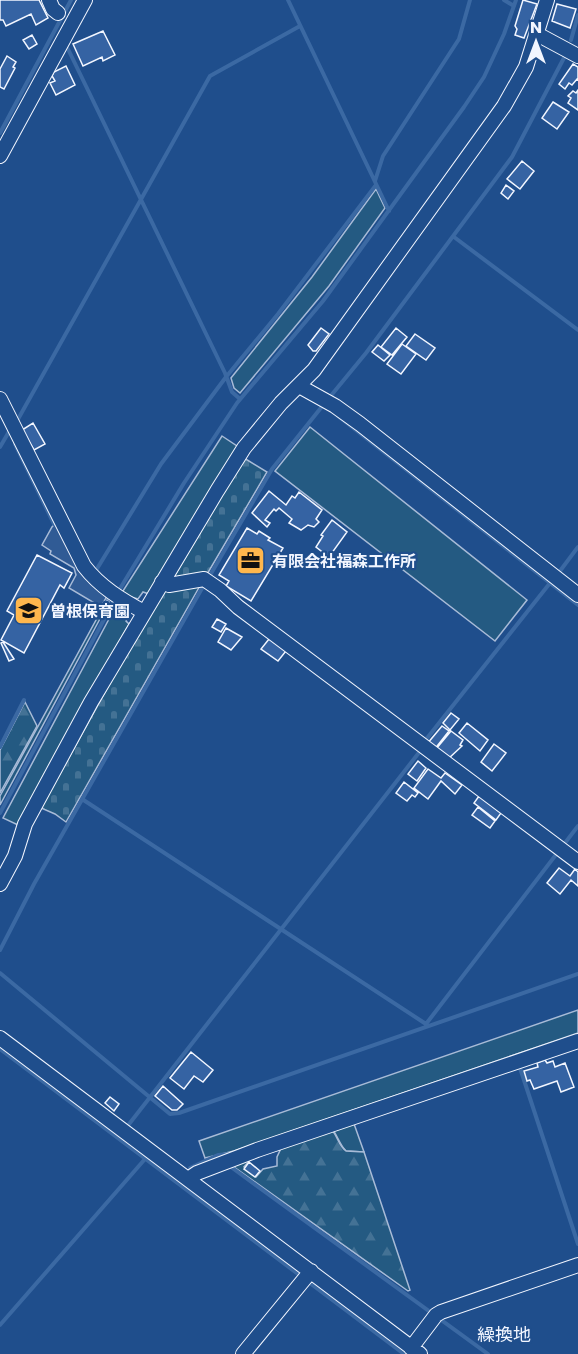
<svg xmlns="http://www.w3.org/2000/svg" width="578" height="1354" font-family="Poppins,'Noto Sans JP',sans-serif">
	<style>
		.green { fill: #245a82; stroke: #a8bbd7; stroke-width: 1.5 }
		.forest { fill: url(#forest-firs); stroke: #a8bbd7; stroke-width: 1.5 }
		.cemetery { fill: url(#cemetery-stones); stroke: #a8bbd7; stroke-width: 1.5 }
		.parking { fill: #305b95; stroke: #a8bbd7; stroke-width: 1.5 }
		.lines { fill: none; stroke-linecap: round; stroke-linejoin: round }
		.stream { stroke: #3b69a3; stroke-width: 4 }
		.building { fill: #3563a3; stroke: #f2f6ff; stroke-width: 1.5 }
		.minor-casing { stroke: #f2f6ff; stroke-width: 16 }
		.minor { stroke: #1f4e8c; stroke-width: 14 }
		.labels { text-anchor: middle; stroke-width: 4.5; stroke-linejoin: round; paint-order: stroke }
		.poi-label { font-size: 16px; font-weight: bold; fill: #f2f6ff; stroke: #1f4e8c; text-anchor: start }
		.neighbourhood-label { font-size: 18px; fill: #f2f6ff; stroke: #1f4e8c }
	</style>
	<defs>
		<pattern id="forest-firs" width="22" height="20" patternUnits="userSpaceOnUse" patternTransform="scale(1.5)"><rect width="22" height="20" fill="#245a82"/><path d="M5 1l3.5 6h-7zM16 11l3.5 6h-7z" fill="#447295"/></pattern>
		<pattern id="cemetery-stones" width="16" height="16" patternUnits="userSpaceOnUse" patternTransform="scale(1.5)"><rect width="16" height="16" fill="#245a82"/><path d="M2 7V4a2 2 0 0 1 4 0v3zM10 15v-3a2 2 0 0 1 4 0v3z" fill="#447295"/></pattern>
	</defs>
	<rect width="100%" height="100%" fill="#1f4e8c"/>
	<!-- green -->
	<path class="green" d="M376,189L385,208L329,286L240,393L234,388L231,378L312,277Z
		M310,427L527,600L495,641L275,471Z
		M222,436L240,448L149,594L143,592L138,599L121,594Z
		M107,600L109,602L0,805V796Z
		M117,604L130,613L126,621L129,624L18,825L3,818Z
		M578,1010V1033L234,1151L205,1158L199,1141Z
		M353,1121L364,1152L346,1151C339,1144 338,1136 332,1129Z"/>
	<!-- forest -->
	<path class="forest" d="M25,702L37,726L0,793V750Z
		M331,1129C338,1136 338,1145 346,1151L364,1152L410,1290L408,1291L234,1167L233,1164L250,1160L244,1167L256,1177L263,1169L277,1166V1157L283,1144Z"/>
	<!-- cemetery -->
	<path class="cemetery" d="M244,458L267,472L206,576L172,580Z
		M201,584L66,822L55,814L41,808L160,593L170,588Z"/>
	<!-- parking -->
	<path class="parking" d="M57,521L108,594L101,607L69,588L76,575L74,568L50,554L51,551L42,545L52,527Z"/>
	<g class="lines">
		<!-- stream -->
		<path class="stream" d="M288,0L389,211
			M504,0L514,6
			M571,40L578,15
			M68,49L225,373L232,392L240,399
			M0,133L71,0
			M375,181L383,156L459,39L470,0
			M454,237L578,330
			M329,398L366,353L512,157L566,54
			M338,416L578,605
			M17,421L210,76L300,26
			M15,444L54,524
			M0,447L10,430
			M95,572L161,464L226,377L278,314L376,185
			M557,575L578,547
			M209,577L272,469L324,404
			M118,592L184,483L237,403L323,301L464,107L484,77L504,34L516,0
			M424,742L550,583
			M0,747L24,700
			M82,799L426,1024
			M0,813L115,599
			M0,950L34,884L205,583
			M0,973L170,1114L179,1113L578,974
			M426,1025V1024L578,826
			M0,1049L404,1354
			M519,1065L578,1244
			M126,1128L421,750
			M230,1163L231,1167L488,1354
			M190,1168L218,1155L231,1154
			M0,1325L145,1159"/>
	</g>
	<!-- building -->
	<path class="building" d="M0,0H39L48,18L36,25L31,14L6,26L3,20H0Z
		M523,0L537,4L524,38L515,35L517,29L515,26Z
		M557,4L576,9L570,28L552,21Z
		M103,31L115,55L103,61L102,57L83,66L73,44Z
		M32,35L37,44L29,49L23,40Z
		M7,56L16,62L13,67L15,68L4,89L0,87V69Z
		M573,64L578,67V80L577,79L572,85L569,83L565,89L559,84Z
		M66,66L75,85L56,95L50,83L55,81L52,76L54,72Z
		M578,90V110L568,103L571,98L568,96L573,91L576,93Z
		M553,102L569,112L557,129L542,118Z
		M522,161L534,171L520,189L507,179Z
		M506,185L514,191L508,199L501,193Z
		M321,328L329,334L316,351H313L308,345Z
		M396,328L407,337L392,355L381,347Z
		M415,334L435,348L426,360L406,346Z
		M402,344L416,354L401,374L387,364Z
		M378,345L390,355L384,361L372,352Z
		M33,423L45,444L34,450L22,430Z
		M269,491L286,505L292,496L295,498L299,492L322,510L316,519L319,522L314,527L308,525L301,530L289,523L292,519L279,508L276,511L274,509L265,520L270,523L267,527L252,513Z
		M332,520L347,532L329,557L316,547L323,536L321,535Z
		M247,528L257,534L259,531L270,538L268,540L283,548L251,601L226,586L229,581L219,575Z
		M37,555L72,573L64,588L60,585L24,653L1,640L14,615L7,611Z
		M217,619L226,624L221,632L212,627Z
		M226,628L242,637L231,650L218,642Z
		M269,639L286,651L278,661L261,649Z
		M3,642L14,659L9,661L1,643Z
		M451,713L459,719L450,730L443,723Z
		M467,723L488,740L480,751L459,733Z
		M442,726L449,731L434,750L427,744Z
		M451,731L463,740L460,745L462,746L448,759L436,749Z
		M494,744L506,753L492,771L481,762Z
		M418,761L426,768L417,781L408,774Z
		M428,769L441,778L445,773L462,785L455,794L441,781L428,799L414,788Z
		M404,782L418,793L415,797L412,795L407,801L396,793Z
		M479,796L501,813L496,820L474,803Z
		M478,807L495,821L490,828L472,815Z
		M559,868L570,876L575,869L578,872V886L571,880L560,894L547,883Z
		M191,1052L213,1070L203,1082L194,1076L184,1089L170,1078Z
		M545,1060L547,1063L553,1061L555,1067L565,1063L574,1087L561,1092L557,1081L534,1089L530,1080L527,1081L524,1071L538,1067L537,1063Z
		M163,1086L183,1104L177,1110H172L155,1096Z
		M110,1097L119,1104L114,1111L105,1103Z
		M249,1162L260,1171L255,1177L244,1169Z"/>
	<g class="lines">
		<defs>
			<path id="minor" d="M49,0L53,9L58,13
				M537,34L578,56
				M0,156L85,0
				M299,386L335,406L360,424L578,595
				M0,399L84,566C100,587 122,600 144,612
				M162,582L169,585L204,579L220,590L238,607L578,862
				M0,884L15,856L25,824L91,702L217,491L244,448L281,403L314,370L504,106L526,67L547,0
				M0,1038L420,1354
				M188,1179L197,1173L257,1150L578,1041
				M411,1348L436,1315L441,1312L578,1265
				M243,1354L311,1271"/>
		</defs>
		<!-- minor casing -->
		<use href="#minor" class="minor-casing"/>
		<!-- minor -->
		<use href="#minor" class="minor"/>
	</g>
	<!-- icons -->
	<defs>
		<symbol id="office-square" viewBox="-11 -11 22 22"><rect x="-9" y="-9" width="18" height="18" rx="4" fill="#ffb74d" stroke="#1f4e8c"/><path d="M-6-3h4V-5.5h4V-3h4V5H-6ZM-1-4.5V-3h2v-1.5ZM-6 0V1H6V0Z" fill="#111"/></symbol>
		<symbol id="school-square" viewBox="-11 -11 22 22"><rect x="-9" y="-9" width="18" height="18" rx="4" fill="#ffb74d" stroke="#1f4e8c"/><path d="M0-5L7-2L0 1L-7-2ZM-4 1L0 2.5L4 1V4Q0 6-4 4Z" fill="#111"/></symbol>
	</defs>
	<g fill-rule="evenodd">
		<use href="#office-square" x="234" y="544" width="33" height="33"/>
		<use href="#school-square" x="12" y="594" width="33" height="33"/>
	</g>
	<g class="labels">
		<!-- poi labels -->
		<g class="poi-label">
			<text x="272" y="567">有限会社福森工作所</text>
			<text x="50" y="617">曽根保育園</text>
		</g>
		<!-- neighbourhood labels -->
		<g class="neighbourhood-label">
			<text x="504" y="1341">繰換地</text>
		</g>
	</g>
	<!-- north arrow -->
	<g transform="translate(536 42)" stroke="#1f4e8c" stroke-width="4.5" paint-order="stroke">
	<path d="M0-4.5L10 22L0 15L-10 22Z" fill="#f2f6ff"/>
	<text y="-9" font-size="16" font-weight="bold" text-anchor="middle" fill="#f2f6ff">N</text>
	</g>
</svg>
